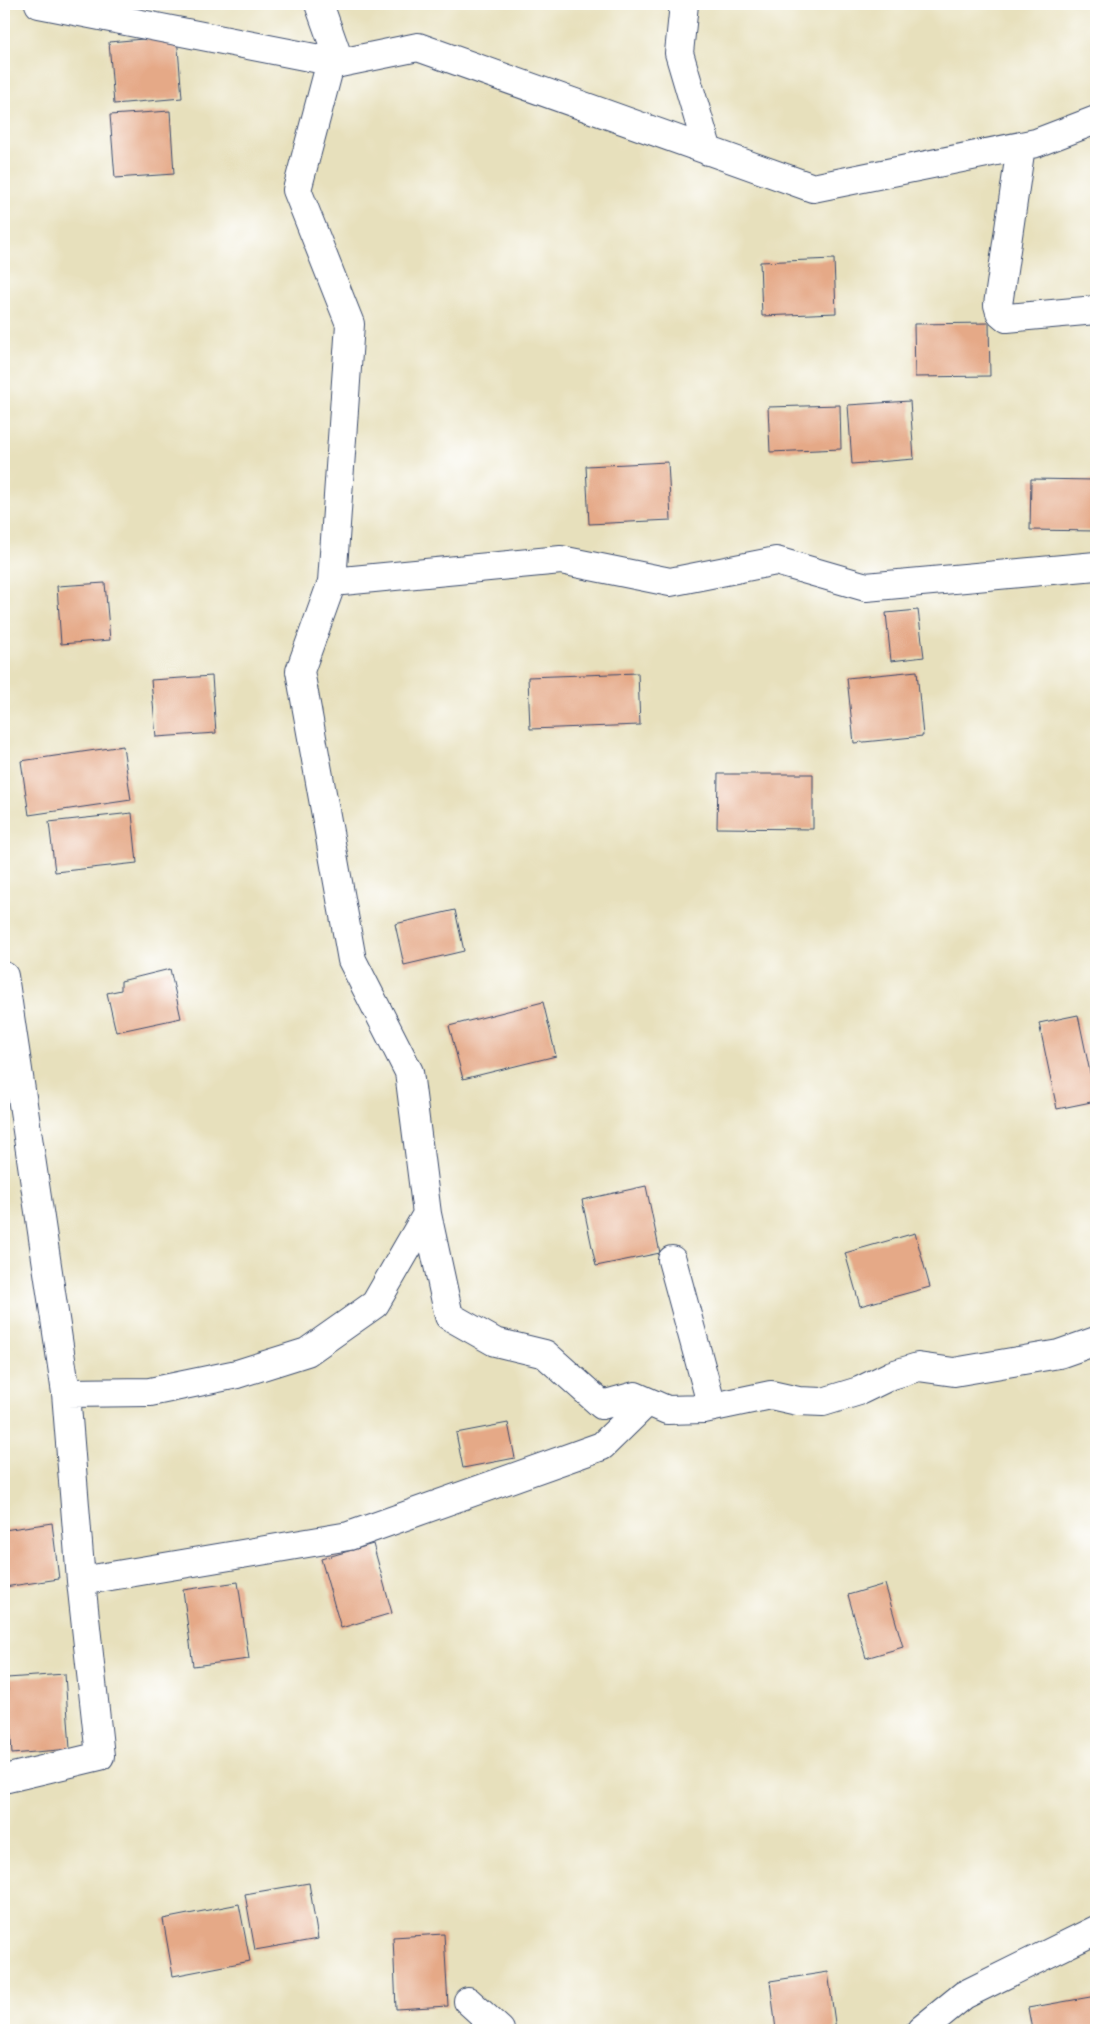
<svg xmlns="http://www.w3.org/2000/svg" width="1100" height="2034" font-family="Mali,sans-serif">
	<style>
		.building { fill: #e5a987 }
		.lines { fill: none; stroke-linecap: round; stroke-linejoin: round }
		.minor-casing { stroke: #3a4a6c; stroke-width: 30 }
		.minor { stroke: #fff; stroke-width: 28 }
	</style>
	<rect width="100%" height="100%" fill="#fff"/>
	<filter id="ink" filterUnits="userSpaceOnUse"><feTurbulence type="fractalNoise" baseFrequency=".02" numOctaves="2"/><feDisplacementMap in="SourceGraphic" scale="10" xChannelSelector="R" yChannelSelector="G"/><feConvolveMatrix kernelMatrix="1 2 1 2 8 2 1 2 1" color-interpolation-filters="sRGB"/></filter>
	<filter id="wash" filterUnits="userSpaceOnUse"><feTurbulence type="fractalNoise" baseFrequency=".0096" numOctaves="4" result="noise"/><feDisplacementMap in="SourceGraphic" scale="20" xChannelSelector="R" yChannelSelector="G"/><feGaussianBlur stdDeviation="1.12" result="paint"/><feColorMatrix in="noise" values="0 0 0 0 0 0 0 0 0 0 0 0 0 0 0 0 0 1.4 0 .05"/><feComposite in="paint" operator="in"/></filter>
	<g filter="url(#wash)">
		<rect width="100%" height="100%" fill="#e7e0bc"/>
		<g id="blocks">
			<!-- building -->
			<path class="building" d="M177,36L182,98L114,104L109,42Z
				M170,111L174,174L115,178L110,115Z
				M834,259L836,313L762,316L760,262Z
				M989,323L990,376L915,377L914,324Z
				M910,401L914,459L852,464L848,405Z
				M840,405L841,449L770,452L768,407Z
				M668,462L671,520L589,524L586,466Z
				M1031,479L1096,480V531L1030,530Z
				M105,583L110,640L61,644L57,586Z
				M918,610L924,657L891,661L886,613Z
				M917,671L923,736L854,743L847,678Z
				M638,673L640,725L530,729L528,677Z
				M212,676L216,733L156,737L151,680Z
				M123,746L131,800L29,815L21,761Z
				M718,774H813V829L717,828Z
				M132,813L137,863L55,872L49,822Z
				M455,910L464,951L404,965L395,924Z
				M170,969L181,1018L116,1032L107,993L121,990V981Z
				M543,1002L556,1056L463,1079L449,1026Z
				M1078,1015L1096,1101L1057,1109L1039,1023Z
				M646,1186L660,1253L596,1266L582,1200Z
				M915,1233L930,1287L860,1306L845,1253Z
				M508,1423L515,1458L463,1468L456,1433Z
				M52,1523L59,1579L4,1587V1530Z
				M373,1544L392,1613L341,1628L321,1559Z
				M238,1582L249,1659L193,1666L183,1590Z
				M885,1584L903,1647L866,1658L848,1595Z
				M65,1674L70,1749L12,1754L7,1678Z
				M309,1883L318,1939L255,1950L245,1894Z
				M239,1904L250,1961L173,1976L163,1919Z
				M444,1934L448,2006L396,2009L393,1937Z
				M828,1972L836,2030H776L770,1981Z
				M1096,1996V2030H1032L1028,2008Z"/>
		</g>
	</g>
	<g filter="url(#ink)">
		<use href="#blocks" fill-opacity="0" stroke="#3a4a6c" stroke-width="1"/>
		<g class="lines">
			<defs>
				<path id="minor" d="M39,4L340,63L418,47L813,188L1036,143L1096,120
					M319,4L340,63
					M684,4L679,53L708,151
					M331,61L297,190L350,324L332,582L300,671L352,960L409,1072L427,1214L449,1316L495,1342L545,1354L602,1405L635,1396L667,1410L704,1409L771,1395L798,1401L823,1402L859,1391L892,1375L918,1367L954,1372L1059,1354L1096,1341
					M1021,146L998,305L1000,312L1007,318L1096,310
					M332,582L561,560L670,582L776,561L866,587L1096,566
					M4,976L66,1393L81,1581L100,1756L4,1779
					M672,1260L712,1407
					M66,1393L150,1392L237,1374L307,1352L375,1304L427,1214
					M81,1581L349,1536L602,1446L647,1402
					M468,2001L500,2030
					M921,2030L964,1995L1096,1930"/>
			</defs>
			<!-- minor casing -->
			<use href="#minor" class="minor-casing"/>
			<!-- minor -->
			<use href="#minor" class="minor"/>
		</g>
	</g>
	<!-- margin -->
	<rect width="1100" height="2034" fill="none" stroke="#fff" stroke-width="20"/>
</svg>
